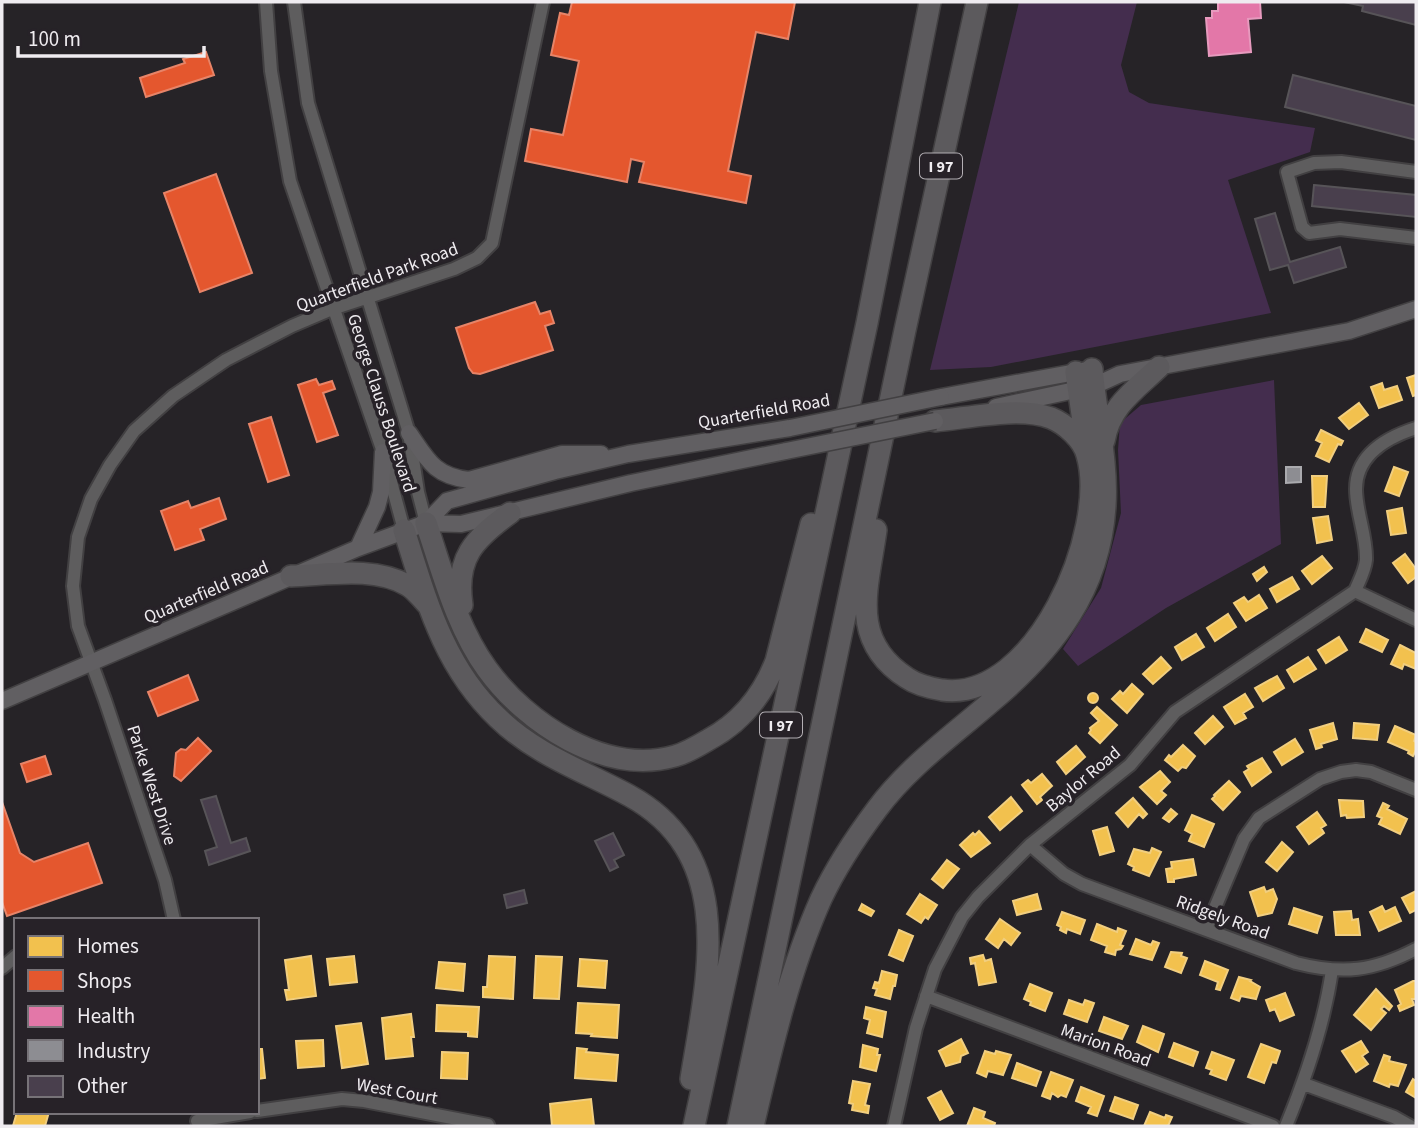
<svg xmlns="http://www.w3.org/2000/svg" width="1418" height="1128" font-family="'Source Sans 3',sans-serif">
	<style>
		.green { fill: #442d4e }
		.homes { fill: #f2c14e; stroke: #f1ce7f; stroke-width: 2 }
		.shops { fill: #e4572e; stroke: #e78468; stroke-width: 2 }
		.health { fill: #e377a8; stroke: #e79abe; stroke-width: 2 }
		.industry { fill: #8d8d92; stroke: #aaaaae; stroke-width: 2 }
		.building { fill: #493f4d; stroke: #575458; stroke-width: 2 }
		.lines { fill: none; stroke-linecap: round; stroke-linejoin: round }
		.minor-casing { stroke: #424042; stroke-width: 16 }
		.secondary-casing { stroke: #424042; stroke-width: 19 }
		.motorway-casing { stroke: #424042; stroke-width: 24 }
		.minor { stroke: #5e5d5e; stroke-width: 12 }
		.secondary { stroke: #615f62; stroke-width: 16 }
		.motorway { stroke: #5c5a5d; stroke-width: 21 }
		.secondary-bridge-casing { stroke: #424042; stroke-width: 19; stroke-linecap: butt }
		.secondary-bridge { stroke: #615f62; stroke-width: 16 }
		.labels { text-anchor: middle; stroke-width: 7; stroke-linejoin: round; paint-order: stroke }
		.shield { fill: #272228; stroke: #b3afb4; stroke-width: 2 }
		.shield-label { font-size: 16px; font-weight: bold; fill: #efecf0 }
		.street-label { font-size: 18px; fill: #efecf0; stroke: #272228 }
	</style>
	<rect width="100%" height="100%" fill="#262327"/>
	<!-- green -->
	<path class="green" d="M1019,2H1137L1121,65L1129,92L1149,103L1315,128L1310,152L1228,180L1271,313L991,367L930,370Z
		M1274,380L1281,544L1166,608L1078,666L1063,649L1101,588L1121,513L1118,450L1120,423L1141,405Z"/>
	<!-- homes -->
	<path class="homes" d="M1416,375V395L1413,396L1407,378Z
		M1382,383L1384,390L1397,386L1402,400L1379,408L1371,387Z
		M1359,403L1368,415L1349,429L1339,418Z
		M1321,430L1343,441L1341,445L1338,444L1329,462L1316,456L1322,443L1316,440Z
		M1394,467L1408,472L1399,496L1385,491Z
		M1312,476H1327L1325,507H1313Z
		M1402,508L1406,533L1391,535L1387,511Z
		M1328,516L1332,540L1317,543L1313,518Z
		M1405,554L1416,569V577L1408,583L1393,563Z
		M1322,556L1332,568L1312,584L1302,571Z
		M1264,567L1267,572L1257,581L1253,574Z
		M1292,577L1299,589L1277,602L1270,589Z
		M1259,595L1267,608L1246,621L1234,603L1244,597L1248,602Z
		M1228,614L1236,627L1215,641L1207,628Z
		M1366,629L1388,640L1382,652L1360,642Z
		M1196,634L1204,647L1182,660L1175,647Z
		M1339,637L1347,650L1326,663L1318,650Z
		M1400,645L1416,653V669L1404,664L1402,669L1391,664Z
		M1161,657L1171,668L1153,684L1143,674Z
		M1308,657L1316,669L1294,682L1287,670Z
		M1277,676L1284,688L1263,701L1255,688Z
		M1132,684L1143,694L1127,713L1112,699L1120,691L1123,694Z
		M1088 698a5 5 0 1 1 10 0a5 5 0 1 1-10 0Z
		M1245,694L1253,707L1243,713L1246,718L1235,724L1224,707Z
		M1097,707L1117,725L1100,743L1089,733L1091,730L1090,728L1099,721L1091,713Z
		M1213,716L1223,727L1205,744L1195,733Z
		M1333,723L1337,739L1321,744L1322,747L1316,749L1310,730Z
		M1354,723L1379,725L1377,740L1353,738Z
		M1395,726L1416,735L1414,741L1416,742V750L1413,756L1408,753L1409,751L1388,742Z
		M1295,739L1303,752L1282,765L1274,752Z
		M1183,745L1195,756L1186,768L1182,767L1178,771L1165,760L1169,755L1171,757Z
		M1076,746L1085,757L1066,774L1057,762Z
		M1262,758L1271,772L1252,786L1244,772L1249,769L1247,766Z
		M1160,771L1170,782L1161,791L1166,795L1157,804L1140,787Z
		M1042,774L1052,786L1040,797L1042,800L1037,804L1022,785L1028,780L1031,783Z
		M1229,781L1240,792L1223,810L1212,799L1215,796L1214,795Z
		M1011,797L1022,811L1000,830L989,817Z
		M1133,798L1147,814L1143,818L1139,814L1128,827L1116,813Z
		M1339,800L1363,801L1364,817L1347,818L1346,815L1341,816Z
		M1383,803L1389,806L1387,809L1407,819L1400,834L1379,824L1382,818L1377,816Z
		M1171,809L1177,814L1169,822L1163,818Z
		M1317,812L1326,825L1321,828L1324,833L1309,844L1297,827Z
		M1192,815L1214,824L1204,847L1189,841L1192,834L1185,830Z
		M1107,827L1114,851L1100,855L1093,831Z
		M979,831L990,843L971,857L960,845L973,833L975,835Z
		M1282,842L1293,852L1277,871L1266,862Z
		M1152,848L1161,852L1149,876L1133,870L1134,867L1128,864L1134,849L1150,853Z
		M1193,859L1196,875L1174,879V882H1168L1166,869L1172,868L1171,862Z
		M947,860L959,869L943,888L932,879Z
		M1264,887L1266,892L1273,889L1277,899L1272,913L1258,916L1250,892Z
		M1416,891V910L1410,913L1402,898Z
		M920,894L937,905L928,919L925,917L921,923L907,914Z
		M1037,894L1041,909L1017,915L1013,901Z
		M862,904L874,911L871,916L859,910Z
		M1382,906L1385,912L1395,907L1401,921L1379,931L1370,912Z
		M1294,908L1322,917L1317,933L1289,924Z
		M1351,911L1352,920L1358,919L1360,935H1336L1334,912Z
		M1062,912L1085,920L1080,934L1067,929L1066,933L1060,930L1061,927L1057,925Z
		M1000,919L1020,933L1011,945L1004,939L998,948L986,939Z
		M1097,924L1117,932L1118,928L1126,931L1120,945L1123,946L1121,949L1116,950L1115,955L1105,952L1107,946L1091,940Z
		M899,930L913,936L903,961L889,955Z
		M1136,939L1151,945L1153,941L1159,943L1152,960L1130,954Z
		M1171,952L1182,953L1181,956L1187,958L1181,973L1165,967Z
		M983,955L985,961L991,959L996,982L979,985L975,963L971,964L970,958Z
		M311,956L316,996L287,1000L285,990H289L285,960Z
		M354,956L357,982L330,985L327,959Z
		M489,956L515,957L513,999L483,997V987H487Z
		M536,956L562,957L559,999L534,998Z
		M580,959L607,961L605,988L578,986Z
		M1205,961L1228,970L1220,990L1216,989L1218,982L1200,975Z
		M439,962L465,964L463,991L436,988Z
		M882,971L897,975L895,986H893L890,999L875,995L877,989L873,988L875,982L879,983Z
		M1239,977L1251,980L1250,981L1260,987L1256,999L1241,996L1239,1001L1231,998Z
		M1413,981H1416V999H1412L1414,1005L1400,1011L1398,1006L1401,1004L1395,990Z
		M1030,984L1052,993L1045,1011L1030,1005L1031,1002L1024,999Z
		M1376,989L1392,1006L1389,1010L1384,1006L1381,1009L1386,1013L1371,1030L1354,1015Z
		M1285,993L1294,1015L1280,1021L1275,1009L1270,1011L1266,1000Z
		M1069,1000L1083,1005L1085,1000L1094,1003L1087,1022L1064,1014Z
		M578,1003L619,1005L617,1038L591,1036L592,1034L576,1033Z
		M437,1005L479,1007L477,1037L468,1036V1032L436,1031Z
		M866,1007L886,1012L882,1037L867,1033L870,1020L864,1018Z
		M411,1014L414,1037H411L413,1056L386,1059L382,1018Z
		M1104,1017L1128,1026L1122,1039L1099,1031Z
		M361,1023L368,1064L342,1068L336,1026Z
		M1143,1026L1164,1034L1158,1052L1137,1042Z
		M961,1039L968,1053L961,1056L960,1062L946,1066L939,1051Z
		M323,1040L324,1066L298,1068L296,1041Z
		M1361,1041L1368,1052L1362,1056L1368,1064L1356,1072L1342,1051Z
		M1174,1043L1198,1052L1193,1066L1169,1057Z
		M1261,1044L1280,1051L1276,1063L1272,1062L1264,1083L1248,1077Z
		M863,1045L878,1049L877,1055H880L876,1071L860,1067Z
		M577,1048L587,1049L586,1052L618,1055L616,1081L575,1078Z
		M257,1049H262L265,1078L257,1079Z
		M985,1051L995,1054L996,1051L1011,1055L1003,1075L988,1071L986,1077L977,1073Z
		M442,1052L468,1053L467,1079L441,1078Z
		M1212,1052L1234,1060L1226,1080L1210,1074L1212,1070L1206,1068Z
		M1384,1055L1390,1057L1389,1061L1406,1065L1398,1086L1390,1084L1389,1087L1374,1081Z
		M1017,1063L1041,1072L1036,1086L1012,1078Z
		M1051,1072L1073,1080L1066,1097L1061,1095L1058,1097L1052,1093L1050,1099L1042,1096Z
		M1413,1079L1416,1081V1098L1406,1092Z
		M853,1081L870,1084L865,1105L869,1106L868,1113L852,1110L853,1104L849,1103Z
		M1081,1087L1104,1096L1097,1116L1088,1113L1091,1107L1076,1101Z
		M941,1091L953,1113L940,1120L928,1098Z
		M1115,1097L1138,1105L1133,1119L1110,1111Z
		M591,1099L594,1126H552L550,1104Z
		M974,1108L985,1112L983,1118L995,1123L994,1126H967Z
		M17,1112H49L45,1126H13Z
		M1150,1112L1165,1118L1166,1115L1172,1117L1168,1126H1144Z"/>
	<!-- shops -->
	<path class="shops" d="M572,2H795L788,39L756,32L728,171L751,176L746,203L639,182L644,162L631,159L627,182L525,161L531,129L563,135L579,61L551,55L560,13L569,15Z
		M206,52L214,75L146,97L140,78L185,63L183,59Z
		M216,174L252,273L200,292L164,193Z
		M535,302L540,314L550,311L554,323L545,326L553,350L480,374L473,373L469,368L456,328Z
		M316,379L319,385L332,381L335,389L323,393L338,435L317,442L298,385Z
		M271,417L289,475L268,482L249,424Z
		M219,498L226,519L200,529L204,540L175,550L161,511L188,501L191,508Z
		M188,675L198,700L158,716L148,692Z
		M198,738L211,751L181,781L174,776L176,753L181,749L186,750Z
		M45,756L51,774L27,782L21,764Z
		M2,802L20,853L34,862L88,843L102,883L7,916L2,902Z"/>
	<!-- health -->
	<path class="health" d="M1218,2H1260L1261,18L1248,19L1251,52L1209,56L1206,18H1212V11H1218Z"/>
	<!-- industry -->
	<path class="industry" d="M1286,467H1301V482L1286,483Z"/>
	<!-- building -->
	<path class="building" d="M1344,2H1416V25L1362,11L1363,6Z
		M1293,75L1416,106V140L1285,107Z
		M1314,185L1416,195V217L1312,206Z
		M1275,213L1290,262L1340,247L1346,267L1294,283L1288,265L1270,270L1255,219Z
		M216,796L231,843L246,838L250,851L209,865L205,851L217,847L201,800Z
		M613,833L624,855L614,860L618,867L610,871L595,841Z
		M524,890L527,903L507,908L504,895Z"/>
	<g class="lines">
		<defs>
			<path id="minor" d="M266,2L271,71L290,181L383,452L404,530
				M294,2L308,103L409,433L418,492L426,523
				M1416,172L1341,162L1314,163L1287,172L1302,227L1309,233L1340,229L1416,238
				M1355,591L1416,620
				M1030,845L1064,874L1082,884L1296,963C1343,975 1374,971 1416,949
				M174,920L165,880L105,700L78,626L73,586L78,537L91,499L110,465L134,431L173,396L226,360L292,326L332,309L454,269L477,258L492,243L543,2
				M1206,929L1244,839L1259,818L1320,779L1341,772L1356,770L1371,772L1416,790
				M2,968L16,956
				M926,996L1273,1126
				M1304,1084L1394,1117L1410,1126
				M257,1111L342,1099L364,1101L488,1125
				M197,1121L250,1112
				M894,1126L916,1028L935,969L962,917L978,897L1030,845L1130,765L1175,712L1355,591C1359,581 1365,571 1366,560C1367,536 1356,513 1356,489C1356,454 1388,437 1416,428
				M1286,1126C1307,1075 1324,1025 1332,970"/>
			<path id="secondary" d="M941,397L1087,370
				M996,407L1094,386L1120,374L1349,331L1416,309
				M409,433C427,459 434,476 469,480L562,454H601
				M426,523L447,501L555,471L628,454L790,428
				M358,548L377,507L381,492L383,452
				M2,701L358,548L426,523L461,524L631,483L786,451"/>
			<path id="motorway" d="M1076,372L1087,450
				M1104,441C1110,406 1135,390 1159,367
				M426,523C443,573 456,626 487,669C526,723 605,776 675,756C686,753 698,746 708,740C740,723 763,695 776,661L811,524
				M404,530C426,599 443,666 498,718C536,755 584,771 630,796C739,856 707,979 691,1079
				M876,530C868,588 848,640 907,678C917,685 930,688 942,690C1035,703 1109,530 1087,455C1083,440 1066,424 1051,418C1019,406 969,418 935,421
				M291,576C328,575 373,566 407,585C415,589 421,598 427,604
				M462,605C455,558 474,539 510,513
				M694,1126L867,323L930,2
				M738,1126L905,330L977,2
				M753,1126C771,1050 789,971 821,899C836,867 856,837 877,809C908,767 953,735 992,701C1054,649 1100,590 1105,506C1108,461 1096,414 1092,369"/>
		</defs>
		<!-- minor casing -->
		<use href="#minor" class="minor-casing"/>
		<!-- secondary casing -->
		<use href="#secondary" class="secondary-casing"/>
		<!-- motorway casing -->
		<use href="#motorway" class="motorway-casing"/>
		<!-- minor -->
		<use href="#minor" class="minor"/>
		<!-- secondary -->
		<use href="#secondary" class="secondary"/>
		<!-- motorway -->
		<use href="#motorway" class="motorway"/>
		<defs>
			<path id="secondary-bridge" d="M790,428L941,397
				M786,451L935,421"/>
		</defs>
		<!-- secondary-bridge casing -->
		<use href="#secondary-bridge" class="secondary-bridge-casing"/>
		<!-- secondary-bridge -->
		<use href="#secondary-bridge" class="secondary-bridge"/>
	</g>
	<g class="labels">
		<!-- shield labels -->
		<g class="shield">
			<rect x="920" y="153.5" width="42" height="25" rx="5"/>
			<rect x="760" y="712.5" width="42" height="25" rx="5"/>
		</g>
		<g class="shield-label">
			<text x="941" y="172">I 97</text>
			<text x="781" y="731">I 97</text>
		</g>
		<!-- street labels -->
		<g class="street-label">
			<text transform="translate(377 277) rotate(-20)" y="6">Quarterfield Park Road</text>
			<text transform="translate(382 403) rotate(72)" y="6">George Clauss Boulevard</text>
			<text transform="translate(764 411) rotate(-10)" y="6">Quarterfield Road</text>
			<text transform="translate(206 592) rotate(-23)" y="6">Quarterfield Road</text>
			<text transform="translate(1083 779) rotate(-40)" y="6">Baylor Road</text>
			<text transform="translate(152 785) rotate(72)" y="6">Parke West Drive</text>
			<text transform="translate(1223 917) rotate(20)" y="6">Ridgely Road</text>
			<text transform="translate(1106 1045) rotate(20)" y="6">Marion Road</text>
			<text transform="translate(397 1091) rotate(10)" y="6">West Court</text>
		</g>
	</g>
	<!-- border -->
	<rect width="1418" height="1128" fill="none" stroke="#efecf0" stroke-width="7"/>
	<!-- legend -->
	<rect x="14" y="918" width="245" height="196" fill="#272228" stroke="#777378" stroke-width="2"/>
	<rect x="28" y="936" width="35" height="21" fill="#f2c14e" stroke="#777378" stroke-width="2"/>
	<text x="77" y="953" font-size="21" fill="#efecf0">Homes</text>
	<rect x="28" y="970" width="35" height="21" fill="#e4572e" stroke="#777378" stroke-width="2"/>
	<text x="77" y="988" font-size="21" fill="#efecf0">Shops</text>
	<rect x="28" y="1006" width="35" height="21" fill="#e377a8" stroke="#777378" stroke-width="2"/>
	<text x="77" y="1023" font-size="21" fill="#efecf0">Health</text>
	<rect x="28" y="1040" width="35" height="21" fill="#8d8d92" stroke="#777378" stroke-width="2"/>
	<text x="77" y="1058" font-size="21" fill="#efecf0">Industry</text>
	<rect x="28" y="1076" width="35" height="21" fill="#493f4d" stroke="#777378" stroke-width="2"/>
	<text x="77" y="1093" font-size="21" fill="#efecf0">Other</text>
	<!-- scale -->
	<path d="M18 46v10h186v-10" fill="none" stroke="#efecf0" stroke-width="3.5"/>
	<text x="28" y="46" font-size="21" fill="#efecf0" stroke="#272228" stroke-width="5" paint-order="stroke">100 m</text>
</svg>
